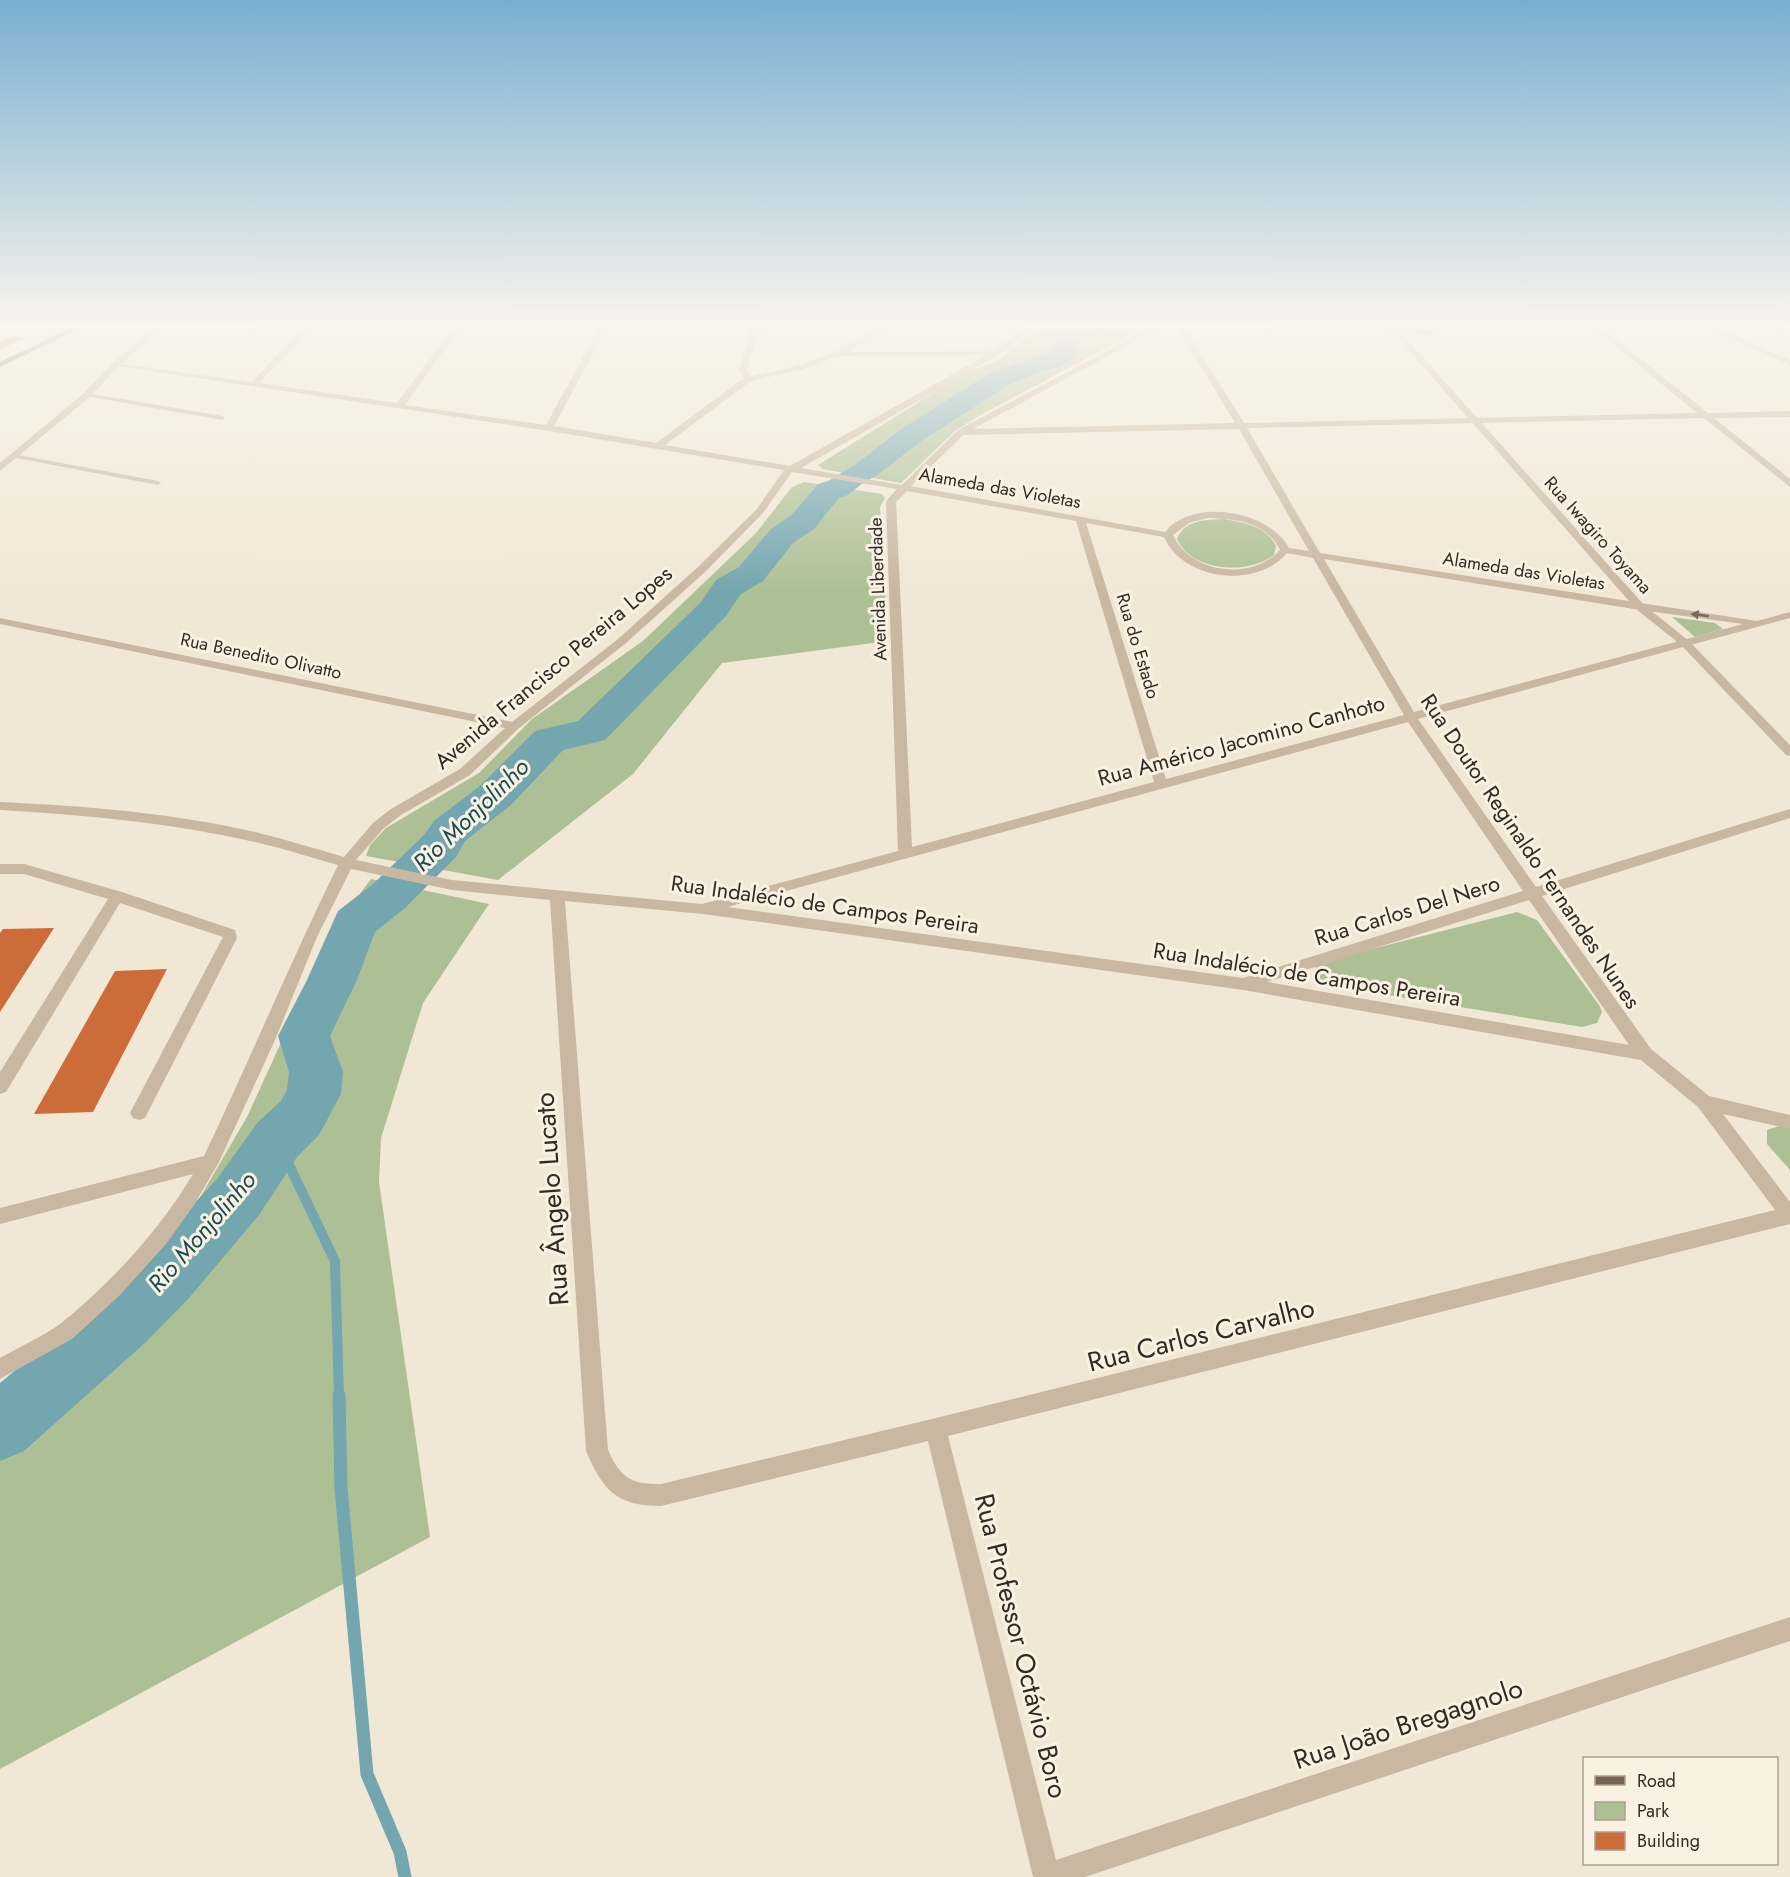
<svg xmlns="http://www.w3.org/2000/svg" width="1790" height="1877" font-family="Jost,sans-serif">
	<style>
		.green { fill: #adc095 }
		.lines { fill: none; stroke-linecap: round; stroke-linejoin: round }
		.stream-far1 { stroke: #73a6af; stroke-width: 10 }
		.stream { stroke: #73a6af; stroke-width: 13 }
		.river { fill: #73a6af; fill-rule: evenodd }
		.building { fill: #cb6c39 }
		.service { fill: #c9b8a1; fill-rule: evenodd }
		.minor { fill: #c9b8a1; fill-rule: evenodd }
		.tertiary { fill: #c9b8a1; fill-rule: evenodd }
		.primary { fill: #766354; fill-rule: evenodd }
		.oneway { fill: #766a5c }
		.labels { text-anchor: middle; stroke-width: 6; stroke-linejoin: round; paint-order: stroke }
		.far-street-label { font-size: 18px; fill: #332a24; stroke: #f9f1e1 }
		.street-label { font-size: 22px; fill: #332a24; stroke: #f9f1e1 }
		.water-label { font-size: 24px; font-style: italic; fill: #184b55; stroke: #f9f1e1 }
		.near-street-label { font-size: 27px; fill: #332a24; stroke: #f9f1e1 }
	</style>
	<rect width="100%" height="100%" fill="#f1e7d5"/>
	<!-- green -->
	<path class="green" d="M1038,328H1144L982,414L955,431L901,483L822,469L818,465L962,375L998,360Z
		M804,482L882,494L885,498L880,507L888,641L722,663L633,774L498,880L366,856L370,845L386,828L479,773L532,719L643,641L756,533L792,487Z
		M1224,519C1245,523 1266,526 1276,546L1274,555C1247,575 1192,572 1177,539C1185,519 1206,520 1224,519Z
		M1672,617L1715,623L1723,629L1695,637Z
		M371,879L489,904L423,1003L381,1138L379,1182L430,1537L0,1769V1397L87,1334L164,1259L247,1117L333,929Z
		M1517,912L1537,920L1599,1005L1602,1012L1597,1023L1582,1027L1326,985L1314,972L1317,963Z
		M1782,1125L1790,1127V1170L1767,1144V1130Z"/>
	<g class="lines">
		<!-- stream-far1 -->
		<path class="stream-far1" d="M277,1140L335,1261L339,1397"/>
		<!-- stream -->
		<path class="stream" d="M339,1395L341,1488L367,1774L400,1852L405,1877"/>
		<!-- river -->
		<path class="river" d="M1072,328H1101L1078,347L1074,357L1059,367L1043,371L1008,385L920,442L876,476L863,483L848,495L839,498L814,529L793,543L763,581L741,594L726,616L605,740L563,750L511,805L465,841L456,857L405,908L375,932L357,980L330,1036L343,1072L341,1094L319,1135L297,1157L259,1215L189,1298L146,1342L24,1451L0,1461V1383L102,1298L145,1256L217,1179L257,1123L281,1101L287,1090L289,1072L278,1036L307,980L338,911L373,884L424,835L434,821L481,785L535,731L578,721L701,602L716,580L739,567L771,529L792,515L818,484L828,481L856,464L900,430L990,373L1043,355L1053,349L1057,339Z"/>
	</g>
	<!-- building -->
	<path class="building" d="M1411,328H1428L1435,335H1417Z
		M13,336L26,338L0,349V342Z
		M54,928L0,1012V933L3,929Z
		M167,969L93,1112L34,1114L115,971Z"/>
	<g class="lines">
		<!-- service -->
		<path class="service" d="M87,393L222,416L225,418L222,420L85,396L84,395Z
			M13,454L158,481L161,483L158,485L11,457V455Z"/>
		<!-- minor -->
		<path class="minor" d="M304,328H312L259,383L397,403L453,328H460L405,405L546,425L599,328H607L554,426L656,443L744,378L739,371L751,328H759L747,371L751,376C780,371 809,363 837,351C853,344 871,328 887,328L848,352L994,351L1025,328H1034L999,355L801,468L902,485L958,430L1150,328H1160L973,429L1235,423L1178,328H1185L1244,423L1697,413L1594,328H1602L1708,413L1790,411V417L1714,418L1790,479V487L1704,418L1247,428L1320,553L1757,621L1790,612V618L1418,719L1536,887L1790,809V818L1542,896L1651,1049L1709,1096L1790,1115V1129L1723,1114L1790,1202V1224L948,1436L1056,1860L1790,1617V1641L1085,1877H1033L928,1441L661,1506C616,1506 603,1490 586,1451L550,900L452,890L351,869L317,937L275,1040L219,1162L194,1205L166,1244L120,1295L72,1339L0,1379V1358C19,1347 42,1337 60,1324C111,1283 159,1231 193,1174L0,1224V1208L204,1156C250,1059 291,961 338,865C312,858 286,849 259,843C174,823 87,815 0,810V802C87,806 174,813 259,833C288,840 316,849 344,857L373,823L391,809L460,769L505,728L0,624V618L512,722L618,639L698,567L757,509L784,470L549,431L111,365L115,363L251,382ZM986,355L790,466L665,445L751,381L804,369L839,356ZM1239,429L1309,551L1289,548C1270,511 1193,497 1165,532L911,486L963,435ZM792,472L897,489L886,501L898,851L702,904L452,880L356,860L383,829L401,815L470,775L518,729L626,643L706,571L763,513ZM907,491L1076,521L1154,782L912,847L896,502ZM1208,518C1236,519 1266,522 1280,550C1252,581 1191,574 1173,535L1189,523ZM1086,523L1164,537C1183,581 1257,589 1287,553L1313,558L1404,715L1166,779ZM1324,559L1640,610L1743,624L1414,712ZM1408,722L1523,891L1243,978L727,907ZM1529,900L1629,1045L1267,982ZM565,901L703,914L1243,990L1641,1060L1698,1107L1775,1210L936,1418L661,1484C630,1484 621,1478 608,1450Z
			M1708,328H1718L1790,360V365Z
			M0,864H24L122,892L235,930L237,938L145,1118L139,1120L133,1118L130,1113L223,937L120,903L6,1092L0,1094V1072L108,899L24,874H0Z"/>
		<!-- tertiary -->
		<path class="tertiary" d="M154,328H162L118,367L90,397L0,471V463L84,393L112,363Z
			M1389,328H1397L1644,605L1689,641L1790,745V756L1786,755L1681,645L1636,609Z"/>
		<!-- primary -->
		<path class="primary" d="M71,328H81L0,367V362Z"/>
	</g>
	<!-- one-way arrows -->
	<defs><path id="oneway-solid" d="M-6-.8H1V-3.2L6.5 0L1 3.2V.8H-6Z" transform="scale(1.5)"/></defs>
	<use class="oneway" href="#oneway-solid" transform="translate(1700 615) rotate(-172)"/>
	<!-- sky -->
	<linearGradient id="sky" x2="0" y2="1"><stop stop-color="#79aed1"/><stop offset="0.55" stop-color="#f9f4ec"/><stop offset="1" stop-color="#f9f4ec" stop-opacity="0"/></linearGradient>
	<rect width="1790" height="591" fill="url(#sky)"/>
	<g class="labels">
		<!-- far-street labels -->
		<g class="far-street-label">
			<text transform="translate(1000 488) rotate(10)" y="6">Alameda das Violetas</text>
			<text transform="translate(1598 535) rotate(48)" y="6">Rua Iwagiro Toyama</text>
			<text transform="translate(1524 571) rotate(9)" y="6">Alameda das Violetas</text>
			<text transform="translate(878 589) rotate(-92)" y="6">Avenida Liberdade</text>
			<text transform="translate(1138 646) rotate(73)" y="6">Rua do Estado</text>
			<text transform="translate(261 656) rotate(12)" y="6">Rua Benedito Olivatto</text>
		</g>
		<!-- street labels -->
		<g class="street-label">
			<text transform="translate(553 667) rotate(-40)" y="8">Avenida Francisco Pereira Lopes</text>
			<text transform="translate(1241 740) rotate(-15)" y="8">Rua Américo Jacomino Canhoto</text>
			<text transform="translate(1531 851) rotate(56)" y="8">Rua Doutor Reginaldo Fernandes Nunes</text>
			<text transform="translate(825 904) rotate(8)" y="8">Rua Indalécio de Campos Pereira</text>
			<text transform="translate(1407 910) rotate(-17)" y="8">Rua Carlos Del Nero</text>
			<text transform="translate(1307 974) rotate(9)" y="8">Rua Indalécio de Campos Pereira</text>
		</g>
		<!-- water labels -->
		<g class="water-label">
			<text transform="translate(471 815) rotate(-44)" y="8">Rio Monjolinho</text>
			<text transform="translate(202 1232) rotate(-49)" y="8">Rio Monjolinho</text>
		</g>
		<!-- near-street labels -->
		<g class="near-street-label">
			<text transform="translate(552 1199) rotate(-94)" y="9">Rua Ângelo Lucato</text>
			<text transform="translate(1201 1335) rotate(-14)" y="9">Rua Carlos Carvalho</text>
			<text transform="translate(1021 1646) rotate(76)" y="9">Rua Professor Octávio Boro</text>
			<text transform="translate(1408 1724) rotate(-18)" y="9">Rua João Bregagnolo</text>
		</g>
	</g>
	<!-- legend -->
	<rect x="1583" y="1757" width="195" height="108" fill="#f9f1e1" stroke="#aaa195" stroke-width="1.5"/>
	<rect x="1595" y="1776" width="30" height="9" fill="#766354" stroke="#aaa195" stroke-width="1.5"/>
	<text x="1637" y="1787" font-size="18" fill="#332a24">Road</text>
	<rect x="1595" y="1802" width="30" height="18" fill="#adc095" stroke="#aaa195" stroke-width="1.5"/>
	<text x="1637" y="1817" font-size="18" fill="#332a24">Park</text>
	<rect x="1595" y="1832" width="30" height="18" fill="#cb6c39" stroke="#aaa195" stroke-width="1.5"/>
	<text x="1637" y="1847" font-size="18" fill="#332a24">Building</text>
</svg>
